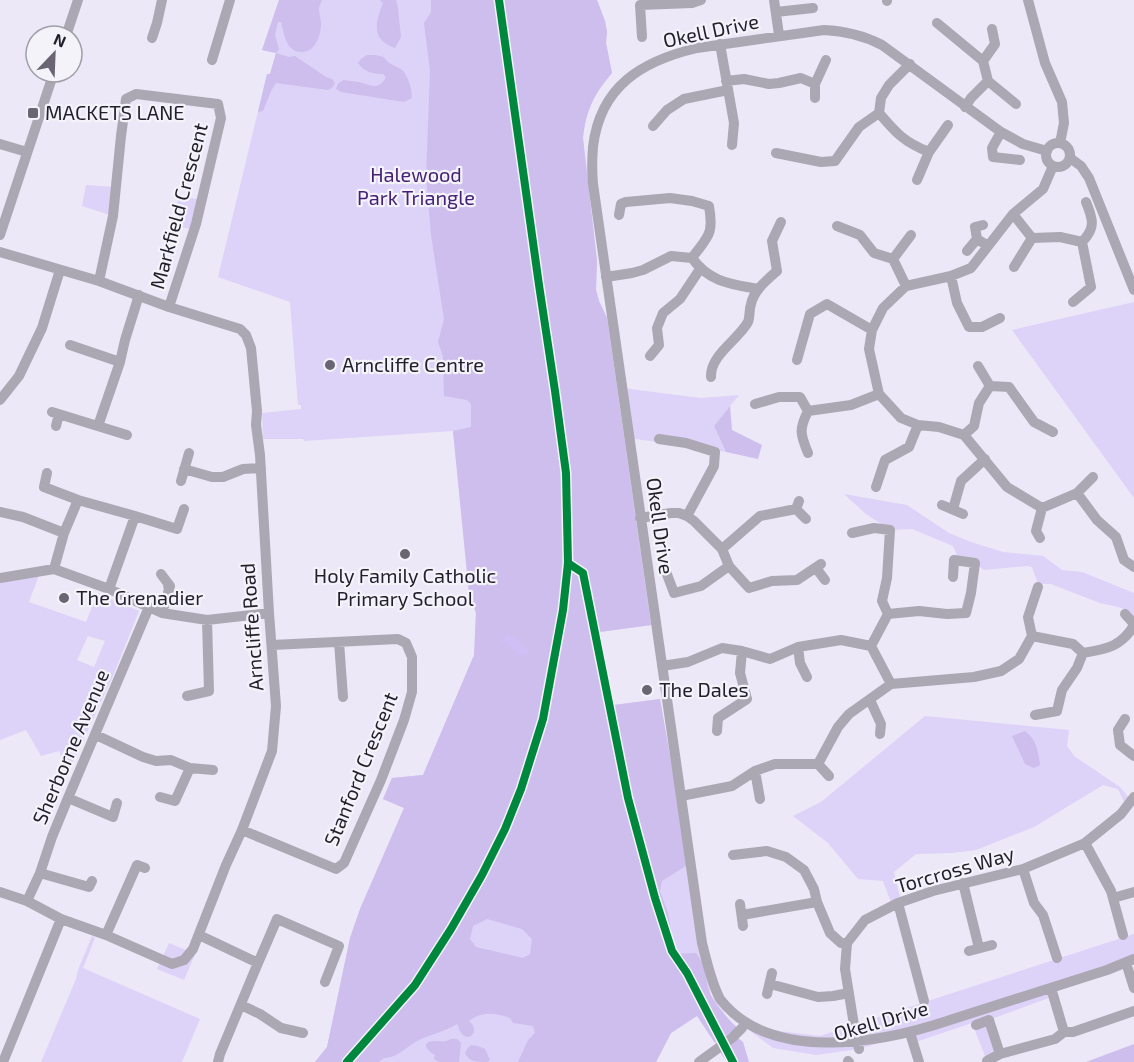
<svg xmlns="http://www.w3.org/2000/svg" width="1134" height="1062" font-family="'Exo 2',sans-serif">
	<style>
		.green { fill: #ddd2f7; fill-rule: evenodd }
		.forest { fill: #cdbeed; fill-rule: evenodd }
		.water { fill: #d0bff7 }
		.lines { fill: none; stroke-linecap: round; stroke-linejoin: round }
		.minor { stroke: #aba7b3; stroke-width: 10 }
		.cycleway-casing { stroke: #f4f3fa; stroke-width: 11 }
		.cycleway { stroke: #00873e; stroke-width: 8 }
		.poi-dot { fill: #696573; stroke: #f4f3fa; stroke-width: 2 }
		.labels { text-anchor: middle; stroke-width: 4.5; stroke-linejoin: round; paint-order: stroke }
		.street-label { font-size: 20px; fill: #221e2b; stroke: #f4f3fa }
		.poi-label { font-size: 20px; fill: #221e2b; stroke: #f4f3fa; text-anchor: start }
		.park-label { font-size: 20px; fill: #452275; stroke: #f4f3fa }
	</style>
	<rect width="100%" height="100%" fill="#ece8f8"/>
	<!-- green -->
	<path class="green" d="M279,0H597L605,21L607,32L606,43L612,73C594,94 586,110 583,138L597,261L596,290L599,301L607,318L651,625L600,632L614,705L660,699L711,995L732,1024L738,1028L715,1043L697,1016L671,1033L656,1062H315L327,1047L350,938L360,909L404,808L383,799L392,778L423,775L474,656L476,612L469,593L453,431L304,441L303,439H263L262,413L301,409V405H298L290,302L218,277L267,74H270L276,53L262,50Z
		M86,185L115,187L113,216L82,206Z
		M179,195L201,200L194,230L173,225Z
		M1134,302V498L1012,330Z
		M622,388L701,398L739,395L714,426L726,452L629,438Z
		M844,494L907,505L949,533L971,542L1003,552L1043,556L1062,570L1082,572L1134,593V620L1122,608L1100,603L1051,584H1038L1032,567L1027,566L984,570L975,563L959,560L953,546L912,529L890,530L866,514Z
		M39,575L29,602L86,622L98,593L139,611L113,676L68,773L59,751L41,756L26,730L0,740V583ZM88,636L105,641L94,667L77,660Z
		M925,716L1069,730L1067,746L1074,756L1120,787L1130,799L1126,806L1118,789L1103,785L1034,827L976,850L952,853L916,854L894,872L901,902L892,905L883,881L858,879L828,843L793,816L821,802Z
		M1134,934V959L1052,988L1054,996L989,1020L1000,1054L987,1061L972,1023L913,1043L910,1033L859,1049L816,1055L773,1048L734,1019L779,1031L820,1036Z
		M92,936L95,938L83,968L200,1019L182,1062H41L76,979L78,970Z
		M169,943L191,952H196L184,980L157,969Z"/>
	<!-- forest -->
	<path class="forest" d="M279,0H322C321,2 319,7 319,9C319,14 321,19 321,24C321,35 315,53 301,52C286,52 284,33 281,22H278L275,35L279,49L276,53L289,57L295,56L326,77L332,79L335,83L333,87L328,90L276,83L271,91L263,111L258,112L267,74H270L276,53L262,50Z
		M381,0H396L398,8L401,37L395,48C371,39 375,24 383,3L380,1Z
		M431,0H597L605,21L607,32L606,43L612,73C594,94 586,110 583,138L597,261L596,290L599,301L607,318L651,625L600,632L614,705L660,699L689,864L662,881L660,891L668,913L675,954L696,953C706,965 705,980 710,994C714,1003 731,1023 738,1028L715,1043L697,1016L671,1033L656,1062H518L528,1040L535,1033L533,1026L513,1023L510,1018C496,1013 481,1011 469,1021C481,1031 469,1043 461,1033C459,1030 459,1027 457,1024C445,1032 430,1034 417,1041C406,1047 397,1058 384,1058L379,1062H315L327,1047L350,938L360,909L404,808L383,799L392,778L423,775L474,655L476,613L469,593L453,431L471,427V404L467,400L444,396L443,356L438,342L444,319L431,235L426,176L430,71L424,23L431,12ZM487,919L522,929L532,939L530,954L523,958L476,947L470,939L473,926Z
		M367,55H375L384,57C389,65 394,65 401,69C408,75 412,89 412,98L404,102L341,92L336,89L338,84L343,80C348,81 353,81 359,82C371,85 379,91 386,77L383,74C374,74 364,72 358,63L361,59Z
		M730,406L732,430L762,445L758,459L726,452L714,426Z
		M1025,731C1037,740 1038,751 1040,765L1034,768L1025,764L1012,736Z
		M738,1038L743,1042L749,1062H727L720,1052Z
		M451,1039H457L461,1043L459,1062H439L434,1059L435,1055L430,1052L426,1047V1044C434,1037 440,1045 451,1039Z
		M1134,1044V1062H1086Z
		M471,1045L478,1046L485,1049L490,1060L487,1062C477,1062 469,1062 465,1053L467,1049Z"/>
	<!-- water -->
	<path class="water" d="M508,634L516,639L531,654L519,655L508,644L500,641Z"/>
	<g class="lines">
		<!-- minor -->
		<path class="minor" d="M774,0L779,35
			M887,0V1
			M1028,0L1045,63L1062,102L1064,123L1060,143
			M776,12L813,8
			M937,23L983,61L988,81L971,98L965,107
			M66,36L78,0
			M642,37L640,5L692,3L701,0
			M152,38L157,23L162,0
			M720,44L734,123L732,145
			M212,60L230,0
			M983,61L995,44L992,29
			M726,81L744,79L769,84L779,83L801,78L815,84L826,60
			M988,81L1016,104
			M815,98V84
			M879,113C896,133 904,142 929,152
			M653,126L667,110L684,99L728,90
			M1001,132L992,148L993,157L1020,160
			M1046 155a12 12 0 1 1 24 0a12 12 0 1 1-24 0Z
			M0,144L27,152
			M1047,151L1023,144L1001,132L882,45C863,35 845,31 824,30L697,48C642,61 600,86 593,147C592,159 592,172 593,184L702,943C707,962 711,982 720,999C769,1062 876,1045 950,1020C1002,1003 1055,987 1107,970L1134,959
			M776,153L821,162L835,161L859,127L879,113L881,98L889,85L910,64
			M1070,158L1081,166L1089,178L1134,290
			M917,180L929,152L948,125
			M1013,214L1032,238L1060,237L1082,242C1096,228 1093,219 1086,202
			M619,215L621,204L626,202L670,198L692,201L709,206C714,235 708,236 692,258
			M983,225L975,227L977,239L988,246
			M837,226L860,235L874,253L893,259L906,286
			M0,235L54,72
			M967,251L977,239
			M0,252L99,281L169,307L240,329L246,335L251,348L257,411L256,425L260,455L269,613L276,706L272,751L242,830L226,865L193,949L184,960L172,964L106,935L61,919L27,901L0,892
			M893,259L911,235
			M1014,267L1032,238
			M951,276L957,303L969,327H982L1000,318
			M606,277L632,273L643,270L671,256L692,258C709,282 731,284 758,289
			M99,281L113,216L121,136L126,99L136,94L218,104L221,118L196,224L169,307
			M1073,302L1091,287L1082,242
			M70,345L120,362
			M650,356L659,345L657,328L663,313L680,299L700,269
			M797,360L810,314L827,304L872,330
			M711,377C710,355 738,340 748,322C750,317 749,310 751,304C754,290 767,280 777,271L772,241L781,222
			M990,386L1009,387L1034,422L1053,432
			M0,400L19,376L42,328L60,270
			M755,404L779,397H800L808,411
			M52,412L127,435
			M56,426L59,414
			M98,426L120,362L125,340L139,295
			M964,435L974,426L979,403L990,386L978,366
			M659,439L686,443L715,452L714,466L687,516
			M808,453C800,434 799,429 808,411L851,405L879,394
			M184,469L212,477H223L243,469L261,468
			M47,473L44,487L78,500L135,516L177,529L184,509
			M181,481L189,453
			M876,487L885,460L909,447L918,425
			M1077,493L1097,520L1116,537L1124,560L1134,567
			M942,505L963,514
			M1042,508L1007,487L964,435L939,427L918,425L901,418L879,394L869,349L872,330L883,308L906,286L951,276L971,268L1013,214L1043,189L1053,166
			M1042,508L1077,493L1093,477
			M796,509L806,519
			M953,509L961,481L985,459
			M0,512L23,517L64,533
			M640,518L671,513H679L687,516L694,521L722,549L729,566L749,588L772,581L797,580L821,564
			M852,533L874,528L890,530L887,578L882,601L888,614
			M1040,538L1036,531L1042,508
			M722,549L760,516L796,509L799,501
			M816,568L825,580
			M54,569L64,533L78,500
			M665,569L674,593L701,586L729,566
			M161,574L170,586
			M0,578L54,569L109,589L162,613L207,620L269,613
			M109,589L135,516
			M162,613L170,586H168
			M1125,614L1134,624
			M1032,636L1073,644L1083,653C1105,649 1122,647 1134,625
			M339,642L343,697
			M871,646L888,614L919,611L947,614L966,613L971,593L975,563L954,560L953,577
			M798,647L800,663L807,677
			M662,666L688,662L722,648L742,651L770,659L798,647L841,640L871,646L891,684
			M187,696L209,691L207,620
			M870,700L881,724L880,734
			M1035,715L1057,711L1062,690L1077,668L1083,653
			M1125,719L1118,730L1120,745L1134,756
			M717,731L718,718L747,699L740,673L742,651
			M96,735L143,757L156,761L171,760L190,768L175,801L160,797
			M818,764L829,776
			M190,768L213,770
			M755,771L760,799
			M681,796L732,786L755,771L775,764H818L838,727L849,714L891,684L974,677L1001,671L1019,659L1032,636L1028,617L1038,587
			M68,798L113,817L117,803
			M242,830L336,869L344,863L381,780L404,720L412,692V657L406,643L398,639L272,645
			M1085,843L1111,891L1123,935
			M733,855L767,851L786,857L804,870L814,889L817,902L830,933L841,943H847
			M1023,869L1034,903L1043,915L1057,958
			M40,873L89,887L92,881
			M963,883L979,948
			M1113,898L1134,892
			M27,901L40,873L52,837L68,798L149,607
			M898,903L924,1001
			M740,904L743,926
			M742,915L817,902
			M106,935L137,865L145,868
			M199,935L258,963L277,919L339,946L325,982
			M969,951L992,945
			M1128,969L1134,988
			M770,984L818,997L833,996L849,993
			M1051,988L1064,1032H1073L1134,1011
			M767,994L772,973
			M241,1005L260,1014L281,1028L303,1033
			M976,1025L989,1020L1000,1054L1055,1039L1064,1032
			M910,1033L919,1062
			M859,1049L854,1025L845,969L847,943L865,920L898,903L933,891L1023,869L1085,843L1121,814L1134,797
			M848,1061L849,1062
			M987,1061L1000,1054
			M3,1062L61,919
			M218,1062L220,1054L258,963
			M699,1062L732,1038L742,1028"/>
		<defs>
			<path id="cycleway" d="M568,563L583,573L628,798L655,898L672,951L687,973L733,1062
				M347,1062L415,985L451,929L482,875L505,829L521,789L543,719L563,610L568,563L566,473L555,391L539,285L499,0"/>
		</defs>
		<!-- cycleway casing -->
		<use href="#cycleway" class="cycleway-casing"/>
		<!-- cycleway -->
		<use href="#cycleway" class="cycleway"/>
	</g>
	<!-- markers -->
	<g class="poi-dot">
		<rect x="27" y="107" width="12" height="12" rx="3"/>
		<circle cx="330" cy="365" r="6"/>
		<circle cx="405" cy="554" r="6"/>
		<circle cx="64" cy="598" r="6"/>
		<circle cx="647" cy="690" r="6"/>
	</g>
	<g class="labels">
		<!-- street labels -->
		<g class="street-label">
			<text transform="translate(711 31) rotate(-12)" y="7">Okell Drive</text>
			<text transform="translate(179 206) rotate(-75)" y="7">Markfield Crescent</text>
			<text transform="translate(660 526) rotate(82)" y="7">Okell Drive</text>
			<text transform="translate(252 627) rotate(-94)" y="7">Arncliffe Road</text>
			<text transform="translate(71 747) rotate(-67)" y="7">Sherborne Avenue</text>
			<text transform="translate(361 769) rotate(-68)" y="7">Stanford Crescent</text>
			<text transform="translate(955 870) rotate(-16)" y="7">Torcross Way</text>
			<text transform="translate(881 1021) rotate(-16)" y="7">Okell Drive</text>
		</g>
		<!-- poi labels -->
		<g class="poi-label">
			<text x="45" y="120">MACKETS LANE</text>
			<text x="342" y="372">Arncliffe Centre</text>
			<text x="405" y="583" text-anchor="middle">Holy Family Catholic<tspan x="405" dy="23">Primary School</tspan></text>
			<text x="76" y="605">The Grenadier</text>
			<text x="659" y="697">The Dales</text>
		</g>
		<!-- park labels -->
		<g class="park-label">
			<text x="416" y="182">Halewood<tspan x="416" dy="23">Park Triangle</tspan></text>
		</g>
	</g>
	<!-- north arrow -->
	<g transform="translate(54 54) rotate(23)"><circle r="28" fill="#f4f3fa" stroke="#a09ea7" stroke-width="1.5"/>
	<path d="M0-4.5L10 22L0 15L-10 22Z" fill="#696573"/>
	<text y="-9" font-size="16" font-weight="bold" text-anchor="middle" fill="#221e2b">N</text>
	</g>
</svg>
